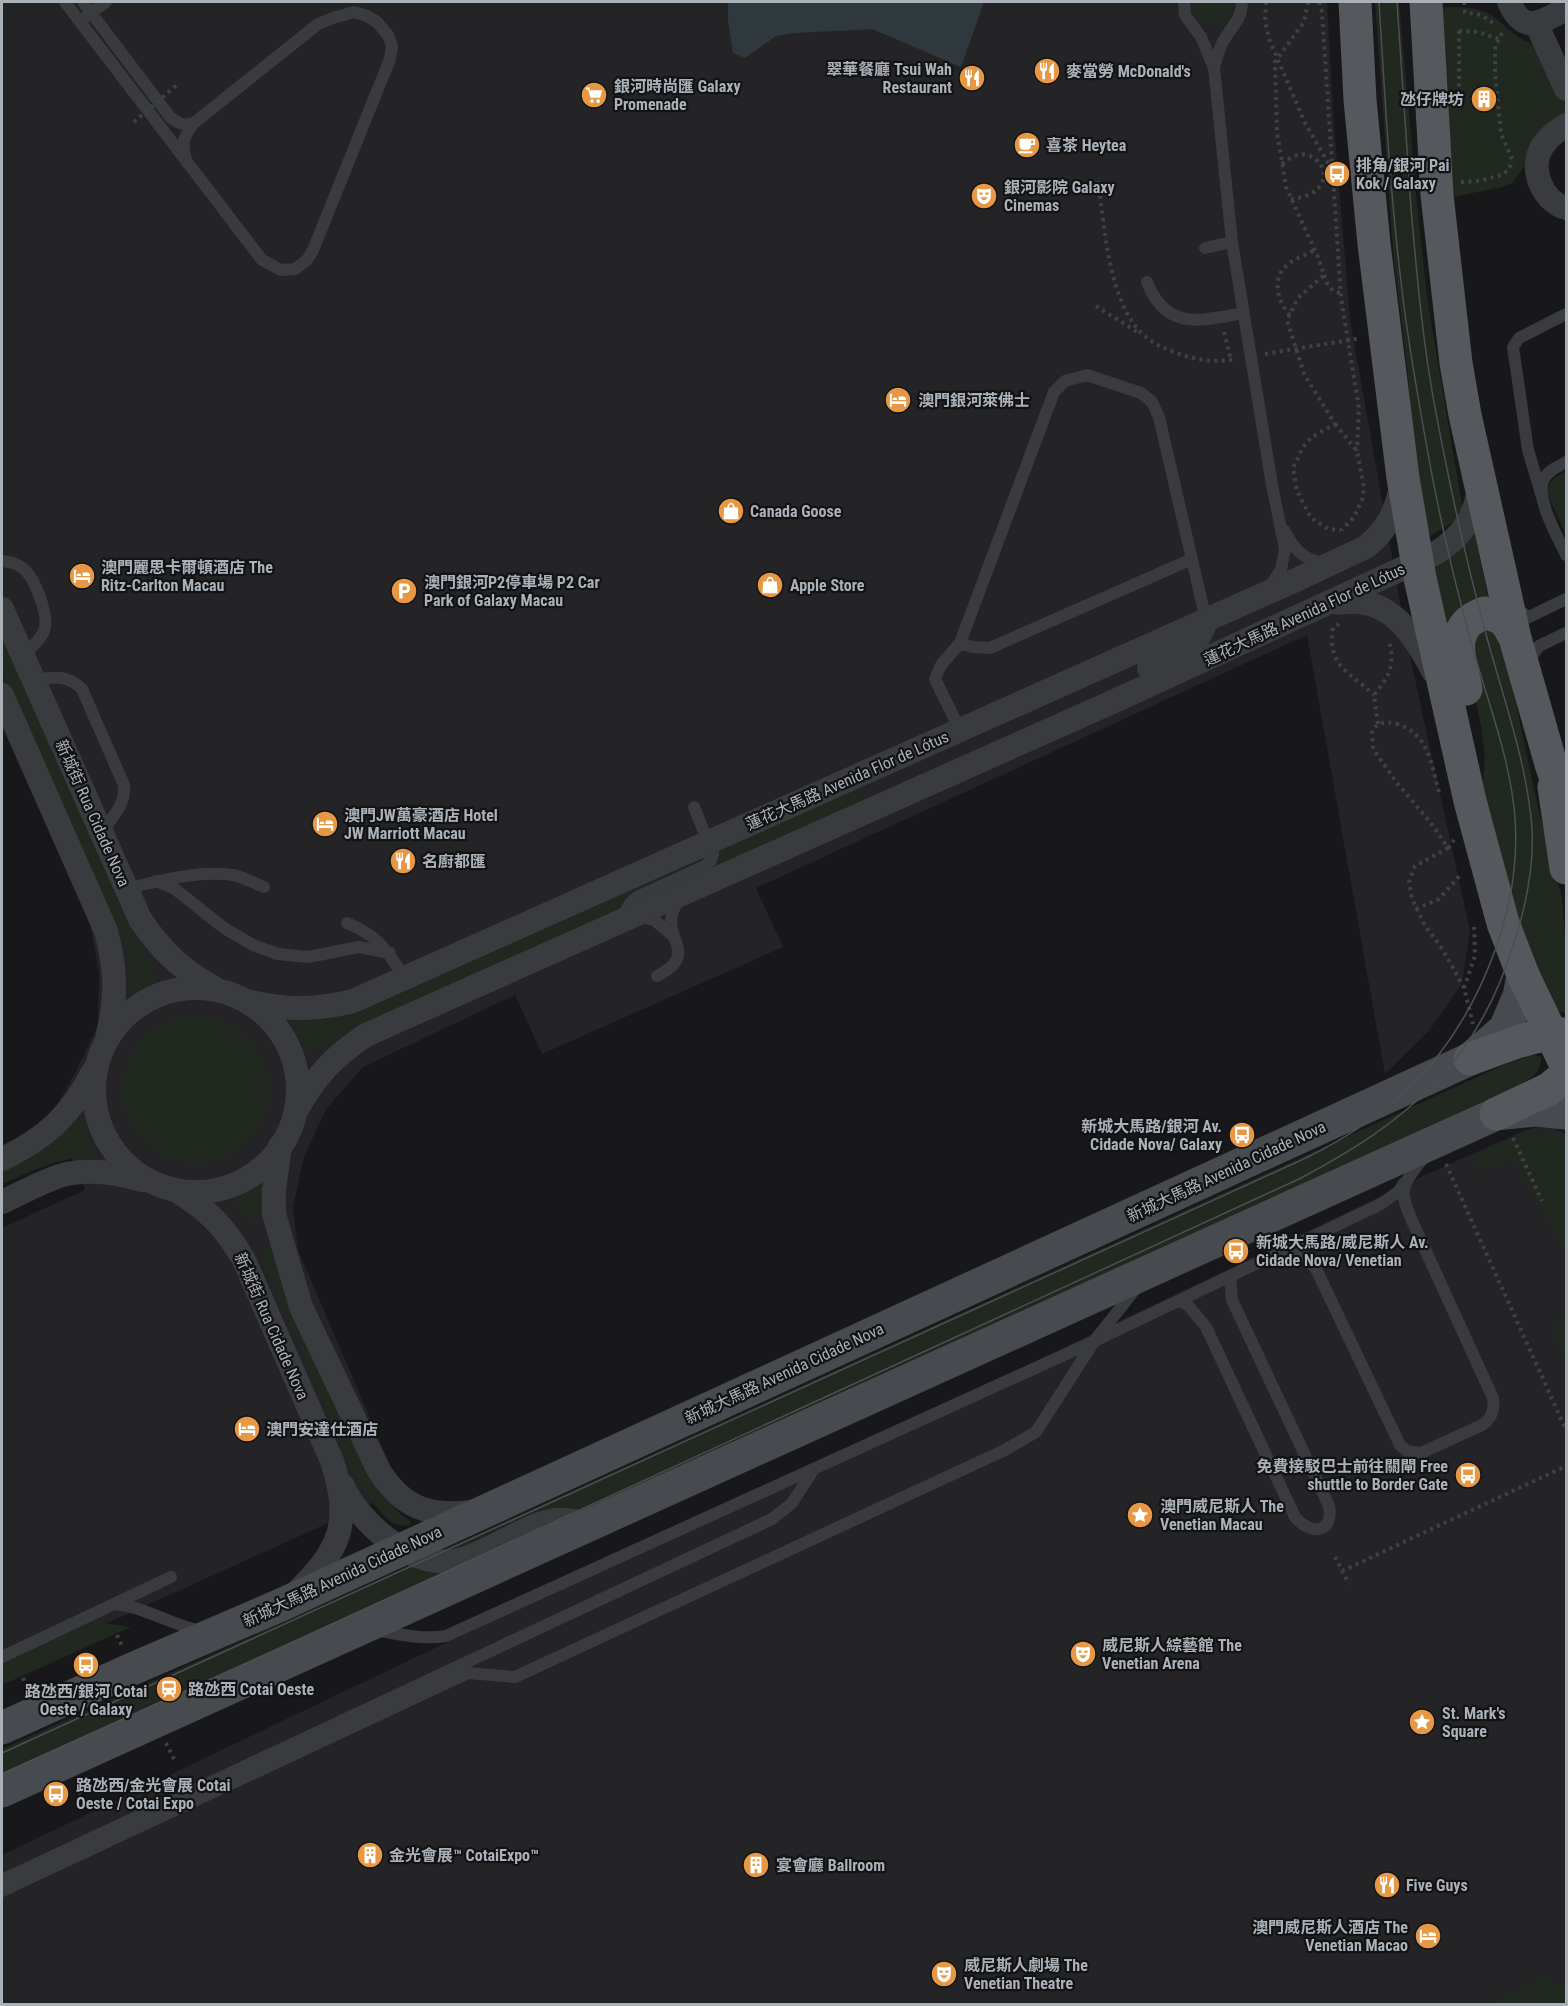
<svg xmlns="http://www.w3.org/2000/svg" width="1568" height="2006" font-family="'Roboto Condensed','Noto Sans SC',sans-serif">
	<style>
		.built { fill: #242427 }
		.green { fill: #202820 }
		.water { fill: #2f393d }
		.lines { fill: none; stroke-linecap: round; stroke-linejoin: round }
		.path { stroke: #3f4245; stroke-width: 4; stroke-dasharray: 3 4.5; stroke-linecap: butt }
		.lane { stroke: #393b3e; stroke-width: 12 }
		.street { stroke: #393b3e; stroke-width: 24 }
		.secondary { stroke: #474a4e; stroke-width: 33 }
		.primary { stroke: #55585d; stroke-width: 33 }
		.tram { stroke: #4c4f53; stroke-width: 1.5 }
		.path-bridge { stroke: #3f4245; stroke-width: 4; stroke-dasharray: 3 4.5; stroke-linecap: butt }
		.labels { text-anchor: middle; stroke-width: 4.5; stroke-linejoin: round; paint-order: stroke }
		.poi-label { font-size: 16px; font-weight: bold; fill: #abb1b9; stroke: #131315; text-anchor: start }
		.street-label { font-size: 16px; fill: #abb1b9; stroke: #131315 }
	</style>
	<rect width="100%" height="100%" fill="#18181a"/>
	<!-- built -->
	<path class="built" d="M5,2H1327L1334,127L1350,319L1408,647L1470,931L1462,983L1429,1031L1385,1074L1307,635L756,888L783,947L542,1054L515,995L363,1067L326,1109L304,1157L293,1207L298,1250L391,1467L407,1489L370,1504L2,1671V1228L85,1190L52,1114L74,1075L98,1025L99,972L90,924L2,727V4Z
		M1538,1127L1554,1128L1566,1134V2004H2V1855L1425,1175L1526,1130Z"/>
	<!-- green -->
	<path class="green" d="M1194,2H1231L1230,15C1217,32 1190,24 1194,2Z
		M1375,2H1399L1418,215L1428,304L1463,511L1454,522L1428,537L1416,469L1407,366L1394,262Z
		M1455,7C1495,8 1492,19 1520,38C1525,42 1532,42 1536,47C1545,57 1550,71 1556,83C1561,93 1567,102 1565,113L1512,183L1502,187L1443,199L1437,8Z
		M1566,471V535L1548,495C1546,482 1556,476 1566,471Z
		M1474,532L1489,601L1445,637L1433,567Z
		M1480,630L1493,632L1498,640L1511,680L1538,808L1562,899L1566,948V1012L1558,1013L1525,952L1481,799L1485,758L1481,726L1467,657Z
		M2,633L157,979L127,997L130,970L125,946L2,670Z
		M855,787L861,802L307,1053L302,1040L288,1017C311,1024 327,1020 349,1014Z
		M122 1090a74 74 0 1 1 148 0a74 74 0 1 1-148 0Z
		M1533,1055L1541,1057C1542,1076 1523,1083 1508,1090L196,1691L2,1777V1749L368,1584L1510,1062Z
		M78,1113L87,1139L98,1157C66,1154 31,1171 2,1184V1168Z
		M1550,1132L1566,1140V1255L1512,1158L1479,1173L1472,1157L1519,1135Z
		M263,1183V1215L246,1222L242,1213L231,1200L247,1195Z
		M276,1244L378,1486L395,1509L411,1522L408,1526L394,1524L382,1514L366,1494L346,1456L260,1253Z
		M1566,1320V1363L1550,1328Z
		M97,1622L131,1627L2,1685V1665L82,1625Z
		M1542,1977L1566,1985V2004H1486Z"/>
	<!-- water -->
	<path class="water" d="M728,2H984L961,67L872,29L796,33L776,36L745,58L733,53L728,20Z"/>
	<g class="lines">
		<!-- path -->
		<path class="path" d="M1266,2L1265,21L1269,39L1305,123L1331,168
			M1308,2L1304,22L1275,62L1277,132L1286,187L1318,257L1324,275L1298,298L1287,320L1304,374L1335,424L1312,437L1303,447L1293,468L1297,491L1311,518L1328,529L1341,530
			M1319,2L1322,12L1341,298L1359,408L1357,451
			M1464,2L1465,12L1481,15L1495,24
			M1459,31V96
			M1459,31L1479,32L1499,39
			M1502,33L1495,46V74L1501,134L1513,161
			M1282,164C1286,161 1290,158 1294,156C1322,145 1345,193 1291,199
			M1098,181C1105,227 1108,306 1146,337C1154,344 1164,348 1174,352C1195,360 1215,363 1237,359
			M1461,182L1480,181L1504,174L1514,161
			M1324,275C1327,285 1330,291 1341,293
			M1096,306L1139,333
			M1290,315C1278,304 1272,279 1285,267C1293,259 1306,255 1315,250
			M1224,332L1231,360
			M1265,354L1361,338
			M1335,424L1357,451L1364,488L1362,500L1354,517L1342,530
			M1339,624L1333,627C1327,667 1349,671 1374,695
			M1378,724L1374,695C1389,676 1394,669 1390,644
			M1439,792C1431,764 1429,734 1397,724C1385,721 1380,722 1372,730L1373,749L1397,783L1431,823L1448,848L1415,866L1409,882L1412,899L1424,924L1443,950L1464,988L1473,1024
			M1448,848L1454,840
			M1416,909L1439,899L1462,873
			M1464,988L1475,956L1474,923
			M1513,1138L1542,1201
			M1446,1164L1566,1430
			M1335,1557L1349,1584
			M1342,1571L1566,1466
			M117,1635L122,1646
			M23,1678L28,1689
			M166,1743L174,1759
			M76,1785L83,1800"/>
		<!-- lane -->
		<path class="lane" d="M65,2L262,260L281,270L295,269L307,260L313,250L390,59L392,46L388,35L377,22L367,16L354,12L333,18L318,24L194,123C182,139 181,144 187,163
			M83,2L170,117C179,124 184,126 194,123
			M1184,2L1185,15L1201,37L1214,68L1232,242L1272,485L1285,549L1281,570L1270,586
			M87,16L106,2
			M1214,67C1217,58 1219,48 1224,40C1232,26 1242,19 1242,2
			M1205,248L1232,242
			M1147,282C1166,331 1200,321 1243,313
			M1566,462C1558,467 1548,470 1544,479C1534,497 1558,537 1566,555
			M1545,507L1528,450L1513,347L1519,338L1566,314
			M1284,530C1293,548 1303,560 1324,563
			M2,561C10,562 17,563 24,569C35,579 50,617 44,631C40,641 30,648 23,656
			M1515,608L1529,617L1566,599
			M960,643L972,647L990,648L1192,559
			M1528,661L1539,646L1566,633
			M33,680C53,677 67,674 82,689L124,785C126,805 112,817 101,833
			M960,730L935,679L941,665L960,643L1054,392L1065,381L1087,375L1141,393L1152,402L1159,417L1206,620
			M156,881L175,889L224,928L255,946L278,954L308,957L359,947L390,953
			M126,889C157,881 201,870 233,875C243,877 254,883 264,887
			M637,916L654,920L672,935
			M624,918C625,909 629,903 637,897L705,866L711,860L713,854L694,807
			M347,923C382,938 384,949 405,977
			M657,976C706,951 651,936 680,899
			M1291,1247L1303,1254L1316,1269L1400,1445L1407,1451L1421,1453L1482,1425C1492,1418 1495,1410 1493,1398L1413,1223C1397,1187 1402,1186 1425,1156
			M1179,1301L1188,1305L1206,1327L1295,1517C1311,1536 1334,1533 1329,1506L1239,1315L1232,1300L1230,1276
			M115,1604C145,1607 171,1625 201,1631
			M375,1630C399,1634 422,1640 446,1636L1086,1345L1381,1204L1399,1191L1404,1183
			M2,1657L171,1577
			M2,1880L772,1519L792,1503L814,1469
			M2,1891L468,1673L515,1677L1005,1450L1036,1432L1095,1340L1137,1287"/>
		<!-- street -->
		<path class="street" d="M1509,2C1524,36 1540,22 1566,9
			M1536,23L1566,89
			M1566,125C1557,131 1548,137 1542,147C1529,169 1542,201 1566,208
			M1339,603C1387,594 1413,632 1433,671
			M2,609L140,919C160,949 181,970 213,987
			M1149,668C1175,655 1198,651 1206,620
			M2,695L106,931C116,969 117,996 108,1034
			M94 1090a102 102 0 1 1 204 0a102 102 0 1 1-204 0Z
			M246,1001C286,1010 313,1011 353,1001L1296,580L1366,547C1388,530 1396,510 1402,484
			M296,1111C315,1077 333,1057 366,1035L1119,699L1436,553C1462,537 1476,516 1479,486
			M280,1146L274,1190V1214L301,1307L378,1469C402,1508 428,1517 473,1512
			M2,1159C45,1139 71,1115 93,1072
			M177,1191C210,1212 224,1226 244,1260L332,1461C352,1524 341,1549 294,1595
			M2,1202C20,1194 48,1178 67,1174C92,1169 118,1173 142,1180
			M343,1486C360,1525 418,1574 463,1559C492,1550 527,1524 556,1520C568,1518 580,1524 592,1523"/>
		<!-- secondary -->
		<path class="secondary" d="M2,1728L132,1669L283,1604L1470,1059L1505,1029L1519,996L1523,975
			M2,1791L1496,1114L1535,1110L1566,1113"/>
		<!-- primary -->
		<path class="primary" d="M1355,2L1360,100L1374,244L1403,478L1420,578L1470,801L1503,923L1523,975L1566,1065
			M1426,2L1437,195L1456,363L1465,415L1515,638L1551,764L1566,808
			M1466,689C1460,660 1446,626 1485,613C1504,617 1506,621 1515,638
			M1554,787L1566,868
			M1470,1059C1503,1048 1531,1033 1566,1034
			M1496,1114L1549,1089L1566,1075"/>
		<!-- tram -->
		<path class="tram" d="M2,1753L1308,1157C1344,1139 1377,1118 1407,1090C1476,1024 1522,913 1515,818C1511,764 1491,711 1476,659C1458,597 1443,533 1431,470C1420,410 1409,350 1402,290C1390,194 1385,97 1379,2
			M2,1774L267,1654L1299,1179C1407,1122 1477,1064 1514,943C1526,906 1534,868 1532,829C1527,762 1503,698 1486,634C1466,561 1450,487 1436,413C1423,346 1417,277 1411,208C1406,139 1401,70 1397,2"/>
		<!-- path-bridge -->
		<path class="path-bridge" d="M134,122L178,84"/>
	</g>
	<!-- icons -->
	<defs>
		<symbol id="restaurant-disc" viewBox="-11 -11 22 22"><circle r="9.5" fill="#e69844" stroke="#131315"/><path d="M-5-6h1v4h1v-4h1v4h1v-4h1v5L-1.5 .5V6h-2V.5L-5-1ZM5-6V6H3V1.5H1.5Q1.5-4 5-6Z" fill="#fff"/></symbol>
		<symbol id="supermarket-disc" viewBox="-11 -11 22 22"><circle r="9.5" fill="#e69844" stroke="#131315"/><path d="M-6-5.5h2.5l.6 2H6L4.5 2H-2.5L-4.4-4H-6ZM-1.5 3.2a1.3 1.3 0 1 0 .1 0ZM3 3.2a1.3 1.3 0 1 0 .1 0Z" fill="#fff"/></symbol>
		<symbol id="building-disc" viewBox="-11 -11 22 22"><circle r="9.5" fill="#e69844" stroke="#131315"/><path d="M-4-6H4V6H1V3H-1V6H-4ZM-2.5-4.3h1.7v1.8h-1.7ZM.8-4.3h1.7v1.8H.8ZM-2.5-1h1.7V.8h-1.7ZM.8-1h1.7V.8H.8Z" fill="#fff"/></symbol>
		<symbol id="cafe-disc" viewBox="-11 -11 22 22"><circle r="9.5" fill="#e69844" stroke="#131315"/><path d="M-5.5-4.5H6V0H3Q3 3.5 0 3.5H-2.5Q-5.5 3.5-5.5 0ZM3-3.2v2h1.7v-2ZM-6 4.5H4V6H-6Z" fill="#fff"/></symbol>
		<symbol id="bus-disc" viewBox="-11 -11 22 22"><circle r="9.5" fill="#e69844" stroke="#131315"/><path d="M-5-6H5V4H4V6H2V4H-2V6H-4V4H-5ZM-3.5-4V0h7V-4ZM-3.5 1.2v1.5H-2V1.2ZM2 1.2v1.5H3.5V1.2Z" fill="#fff"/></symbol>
		<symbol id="theatre-disc" viewBox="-11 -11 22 22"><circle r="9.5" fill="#e69844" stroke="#131315"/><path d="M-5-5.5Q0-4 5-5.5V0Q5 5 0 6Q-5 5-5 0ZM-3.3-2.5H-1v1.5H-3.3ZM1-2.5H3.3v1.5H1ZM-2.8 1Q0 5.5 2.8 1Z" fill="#fff"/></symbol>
		<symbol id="hotel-disc" viewBox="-11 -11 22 22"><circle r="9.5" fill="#e69844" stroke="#131315"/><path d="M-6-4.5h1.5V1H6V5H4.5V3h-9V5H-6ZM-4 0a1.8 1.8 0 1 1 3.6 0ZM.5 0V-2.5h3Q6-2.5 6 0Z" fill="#fff"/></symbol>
		<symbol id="shop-disc" viewBox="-11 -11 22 22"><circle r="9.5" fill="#e69844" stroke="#131315"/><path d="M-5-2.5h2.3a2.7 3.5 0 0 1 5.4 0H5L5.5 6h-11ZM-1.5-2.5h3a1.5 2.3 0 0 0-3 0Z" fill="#fff"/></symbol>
		<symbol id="parking-disc" viewBox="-11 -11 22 22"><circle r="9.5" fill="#e69844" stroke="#131315"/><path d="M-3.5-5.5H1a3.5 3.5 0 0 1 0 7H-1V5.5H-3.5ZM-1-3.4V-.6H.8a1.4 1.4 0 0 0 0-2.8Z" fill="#fff"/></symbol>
		<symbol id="sight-disc" viewBox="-11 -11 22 22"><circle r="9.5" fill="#e69844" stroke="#131315"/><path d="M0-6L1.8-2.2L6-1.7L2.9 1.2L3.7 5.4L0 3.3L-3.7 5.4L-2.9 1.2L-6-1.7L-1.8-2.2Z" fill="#fff"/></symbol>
		<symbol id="station-disc" viewBox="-11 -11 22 22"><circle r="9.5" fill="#e69844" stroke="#131315"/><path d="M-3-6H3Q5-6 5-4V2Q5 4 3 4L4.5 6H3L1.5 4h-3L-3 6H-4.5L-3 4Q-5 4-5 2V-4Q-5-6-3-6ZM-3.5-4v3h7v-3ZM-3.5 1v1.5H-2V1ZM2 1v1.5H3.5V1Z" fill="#fff"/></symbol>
	</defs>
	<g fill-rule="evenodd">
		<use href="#restaurant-disc" x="1032" y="56" width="30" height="30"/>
		<use href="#restaurant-disc" x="957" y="63" width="30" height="30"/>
		<use href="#supermarket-disc" x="579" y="80" width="30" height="30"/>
		<use href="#building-disc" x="1469" y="84" width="30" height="30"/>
		<use href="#cafe-disc" x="1012" y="130" width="30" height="30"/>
		<use href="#bus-disc" x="1322" y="159" width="30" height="30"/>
		<use href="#theatre-disc" x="969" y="181" width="30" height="30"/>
		<use href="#hotel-disc" x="883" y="385" width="30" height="30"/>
		<use href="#shop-disc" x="716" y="496" width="30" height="30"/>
		<use href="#hotel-disc" x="67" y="561" width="30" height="30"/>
		<use href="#shop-disc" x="755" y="570" width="30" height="30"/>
		<use href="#parking-disc" x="389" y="576" width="30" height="30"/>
		<use href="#hotel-disc" x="310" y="809" width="30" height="30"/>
		<use href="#restaurant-disc" x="388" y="846" width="30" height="30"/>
		<use href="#bus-disc" x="1227" y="1120" width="30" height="30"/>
		<use href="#bus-disc" x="1221" y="1236" width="30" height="30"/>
		<use href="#hotel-disc" x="232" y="1414" width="30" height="30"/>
		<use href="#bus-disc" x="1453" y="1460" width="30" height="30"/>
		<use href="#sight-disc" x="1125" y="1500" width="30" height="30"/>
		<use href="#theatre-disc" x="1068" y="1639" width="30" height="30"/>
		<use href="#bus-disc" x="71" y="1650" width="30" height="30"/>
		<use href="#station-disc" x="154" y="1674" width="30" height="30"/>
		<use href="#sight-disc" x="1407" y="1707" width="30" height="30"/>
		<use href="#bus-disc" x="41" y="1779" width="30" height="30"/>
		<use href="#building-disc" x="355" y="1840" width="30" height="30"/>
		<use href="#building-disc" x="741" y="1850" width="30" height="30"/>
		<use href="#restaurant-disc" x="1372" y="1870" width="30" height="30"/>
		<use href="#hotel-disc" x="1413" y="1921" width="30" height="30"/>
		<use href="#theatre-disc" x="929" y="1959" width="30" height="30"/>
	</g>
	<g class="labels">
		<!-- poi labels -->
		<g class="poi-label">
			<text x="952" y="75" text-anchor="end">翠華餐廳 Tsui Wah<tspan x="952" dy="18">Restaurant</tspan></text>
			<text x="1066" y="77">麥當勞 McDonald's</text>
			<text x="614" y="92">銀河時尚匯 Galaxy<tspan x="614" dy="18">Promenade</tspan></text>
			<text x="1464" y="105" text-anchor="end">氹仔牌坊</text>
			<text x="1046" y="151">喜茶 Heytea</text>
			<text x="1356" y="171">排角/銀河 Pai<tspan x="1356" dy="18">Kok / Galaxy</tspan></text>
			<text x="1004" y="193">銀河影院 Galaxy<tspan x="1004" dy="18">Cinemas</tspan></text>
			<text x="918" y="406">澳門銀河萊佛士</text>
			<text x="750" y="517">Canada Goose</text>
			<text x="101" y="573">澳門麗思卡爾頓酒店 The<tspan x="101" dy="18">Ritz-Carlton Macau</tspan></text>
			<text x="424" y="588">澳門銀河P2停車場 P2 Car<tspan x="424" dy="18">Park of Galaxy Macau</tspan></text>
			<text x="790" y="591">Apple Store</text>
			<text x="344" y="821">澳門JW萬豪酒店 Hotel<tspan x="344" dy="18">JW Marriott Macau</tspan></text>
			<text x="422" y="867">名廚都匯</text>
			<text x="1222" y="1132" text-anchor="end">新城大馬路/銀河 Av.<tspan x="1222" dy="18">Cidade Nova/ Galaxy</tspan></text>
			<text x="1256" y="1248">新城大馬路/威尼斯人 Av.<tspan x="1256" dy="18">Cidade Nova/ Venetian</tspan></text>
			<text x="266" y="1435">澳門安達仕酒店</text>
			<text x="1448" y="1472" text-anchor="end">免費接駁巴士前往關閘 Free<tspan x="1448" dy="18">shuttle to Border Gate</tspan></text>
			<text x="1160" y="1512">澳門威尼斯人 The<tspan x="1160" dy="18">Venetian Macau</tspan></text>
			<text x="1102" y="1651">威尼斯人綜藝館 The<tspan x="1102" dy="18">Venetian Arena</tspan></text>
			<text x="188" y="1695">路氹西 Cotai Oeste</text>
			<text x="86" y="1697" text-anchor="middle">路氹西/銀河 Cotai<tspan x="86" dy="18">Oeste / Galaxy</tspan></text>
			<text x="1442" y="1719">St. Mark's<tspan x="1442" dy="18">Square</tspan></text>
			<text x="76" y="1791">路氹西/金光會展 Cotai<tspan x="76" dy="18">Oeste / Cotai Expo</tspan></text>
			<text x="389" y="1861">金光會展™ CotaiExpo™</text>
			<text x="776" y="1871">宴會廳 Ballroom</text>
			<text x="1406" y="1891">Five Guys</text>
			<text x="1408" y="1933" text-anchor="end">澳門威尼斯人酒店 The<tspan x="1408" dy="18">Venetian Macao</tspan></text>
			<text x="964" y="1971">威尼斯人劇場 The<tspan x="964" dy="18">Venetian Theatre</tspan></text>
		</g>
		<!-- street labels -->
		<g class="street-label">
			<text transform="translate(1304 614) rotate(-25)" y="6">蓮花大馬路 Avenida Flor de Lótus</text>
			<text transform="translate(847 780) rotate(-24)" y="6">蓮花大馬路 Avenida Flor de Lótus</text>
			<text transform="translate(93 813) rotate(66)" y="6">新城街 Rua Cidade Nova</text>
			<text transform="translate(1226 1171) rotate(-25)" y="6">新城大馬路 Avenida Cidade Nova</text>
			<text transform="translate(272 1326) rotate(66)" y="6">新城街 Rua Cidade Nova</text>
			<text transform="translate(784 1373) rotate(-25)" y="6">新城大馬路 Avenida Cidade Nova</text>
			<text transform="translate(342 1576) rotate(-25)" y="6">新城大馬路 Avenida Cidade Nova</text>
		</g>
	</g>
	<!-- border -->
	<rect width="1568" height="2006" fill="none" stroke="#abb1b9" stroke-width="6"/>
</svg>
